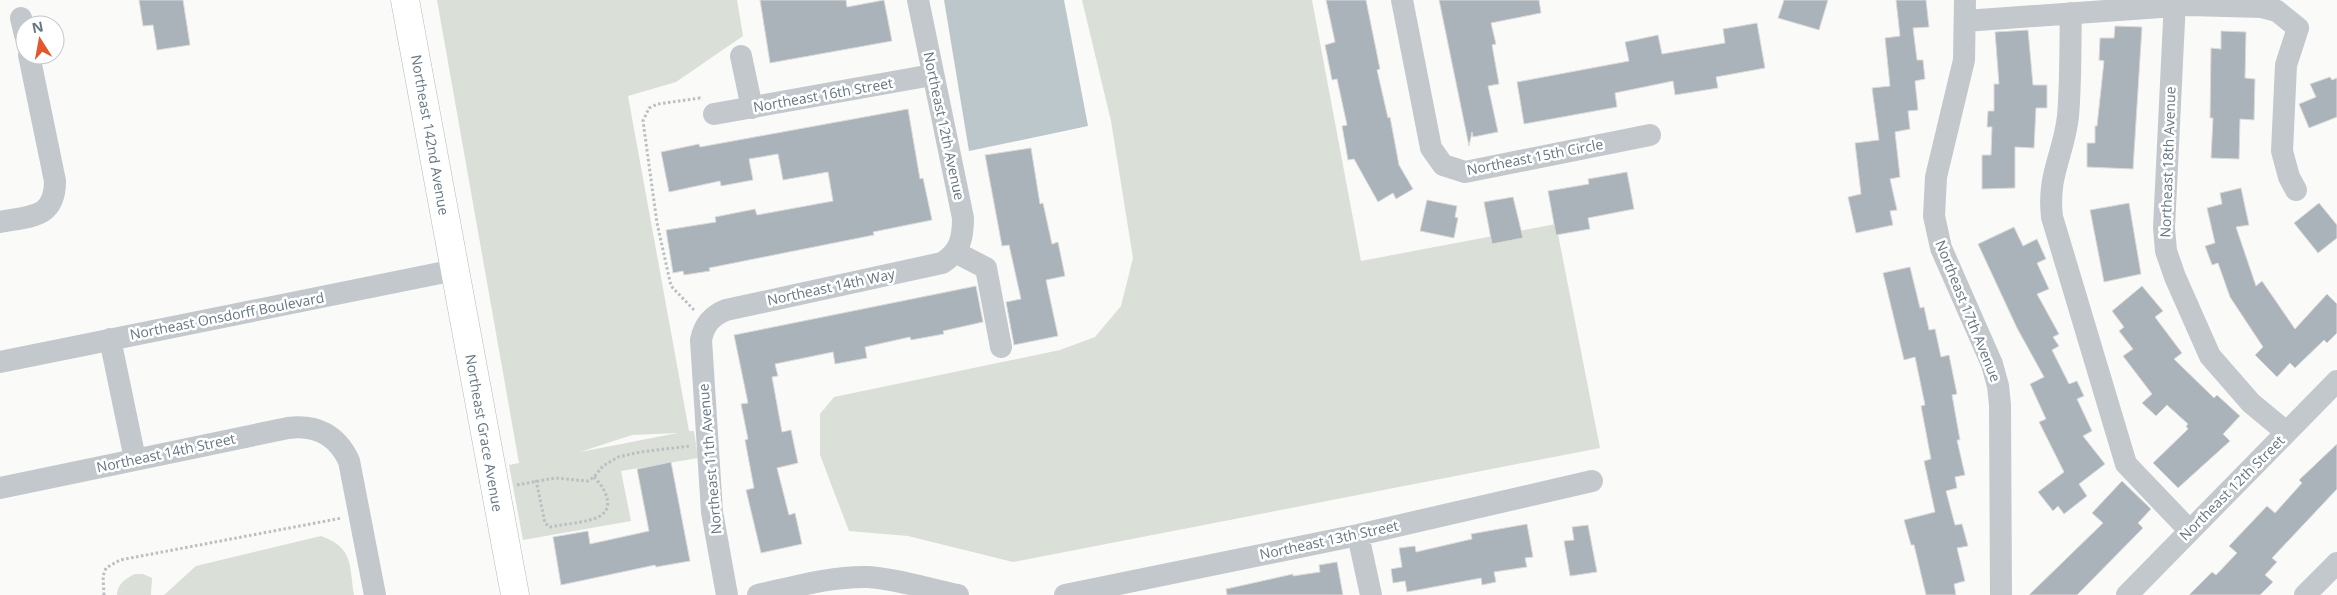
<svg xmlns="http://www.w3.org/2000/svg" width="2337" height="595" font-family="'Open Sans',sans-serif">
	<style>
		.green { fill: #dadfd7; fill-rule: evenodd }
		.water { fill: #bbc7cb }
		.building { fill: #aab3b9; stroke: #dcdcda }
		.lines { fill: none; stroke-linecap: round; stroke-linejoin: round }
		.major-casing { stroke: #b5babe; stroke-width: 29 }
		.path { stroke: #bbbfc2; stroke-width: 3; stroke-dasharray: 2.5 2.5; stroke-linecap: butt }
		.minor { stroke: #c3c8cc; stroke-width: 22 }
		.major { stroke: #fff; stroke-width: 28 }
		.labels { text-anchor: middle; stroke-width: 5; stroke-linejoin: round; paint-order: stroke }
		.street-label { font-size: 14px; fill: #657683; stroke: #fff }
	</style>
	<rect width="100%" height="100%" fill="#fafaf8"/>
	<!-- green -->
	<path class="green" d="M437,0H737L743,36L676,82L628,96L689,431H694L698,458L621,471L631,521L523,540L509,465L519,463ZM678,433L580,452L632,435Z
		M1082,0H1312L1361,261L1556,224L1600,448L1013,562L908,536L849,531L820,455V414L834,397L1060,350L1095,337L1121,306L1133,258L1111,121Z
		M321,536C354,548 349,565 354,595H164L196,566Z
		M135,574H143L152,578L151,595H117C118,583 125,579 135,574Z"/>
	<!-- water -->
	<path class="water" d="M944,0H1064L1088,126L969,151Z"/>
	<!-- building -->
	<path class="building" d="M139,0H183L190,45L157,50L153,25L143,26Z
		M760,0H846L847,7L884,0L892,41L770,63Z
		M1326,0H1366L1380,69L1377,70L1388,118L1390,117L1399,165L1413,189L1396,199L1393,193L1378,202L1354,159L1348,160L1342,126L1347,125L1337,79L1332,80L1325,45L1335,42Z
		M1439,0H1539L1541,13L1491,23L1496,44L1492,45L1499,84L1488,86L1498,132L1473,137L1472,132L1469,146Z
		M1784,0H1828L1819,30L1778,18Z
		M1896,0H1926L1929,27L1913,28L1917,60H1923L1925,79L1915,81L1918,110L1908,111L1910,129L1895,132L1900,177L1890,179L1897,210L1890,211L1893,225L1856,233L1848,197L1861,194L1855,143L1879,140L1872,88L1890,86L1885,38L1900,36Z
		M1757,23L1765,68L1716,77L1718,88L1675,95L1673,81L1615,93L1617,107L1524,124L1517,82L1629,61L1625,42L1658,35L1662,54L1725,43L1723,29Z
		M2115,26L2142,27L2133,169L2087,167V143H2095V126H2097L2104,61L2099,60L2100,38H2114Z
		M2028,30L2033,85H2047V108H2036L2034,148L2015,147V188L1982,189V155H1991L1992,127H1987L1988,111H1994V84H1999L1995,32Z
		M2221,31L2246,32L2245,78L2255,79L2254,120L2240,119L2239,159L2211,158L2213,118H2210L2211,48L2221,49Z
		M2330,77L2332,80L2337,78V117L2309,128L2299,104L2316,97L2310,84Z
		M908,109L920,179L923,178L932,220L873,232L874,235L709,268L710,271L684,275L683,271L673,273L666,230L716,222L715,217L755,209L757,215L833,201L828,172L783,180L778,154L749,159L753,180L721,186L720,181L669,192L661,152L699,144L700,147Z
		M1031,148L1040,204L1043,203L1052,244L1058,242L1065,276L1046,280L1058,336L1014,345L1006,302L1021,299L1009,245L1002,246L985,155Z
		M1627,172L1634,209L1588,218L1590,229L1556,235L1548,191L1589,184L1588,179Z
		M2241,188L2249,225L2236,227L2256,286L2262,281L2295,329L2327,294L2337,304V333L2327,343L2324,340L2295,368L2290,363L2277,377L2255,355L2263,347L2230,297L2218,263L2212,265L2205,246L2215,243L2207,208L2222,204L2220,193Z
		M1513,197L1523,238L1492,244L1484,202Z
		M1427,200L1457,206L1455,217L1458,218L1454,238L1420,231Z
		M2129,203L2141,274L2104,282L2090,210Z
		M2319,203L2337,225V238L2318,253L2294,223Z
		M2014,227L2023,246L2037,239L2046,259L2037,263L2049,289L2037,294L2059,334L2053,337L2059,346L2052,350L2069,384L2077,381L2084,396L2077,399L2092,431L2083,436L2105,464L2079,484L2087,496L2064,514L2058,506L2053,511L2038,492L2064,472L2039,422L2046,419L2030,384L2044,377L2017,328L1978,244Z
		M1910,267L1920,308L1924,307L1929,330L1935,329L1941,357L1949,355L1957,394L1952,395L1960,440H1957L1965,475L1955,477L1957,488L1946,491L1955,525L1962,524L1968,546L1957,548L1965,581L1954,584L1956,595H1926L1914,545H1911L1904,520L1935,512L1924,461L1931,459L1921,406L1925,405L1915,357L1904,360L1883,273Z
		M976,286L983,322L943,331L944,334L911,340L910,337L865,347L867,358L835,364L833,352L775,364L778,376L772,377L782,432L791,430L798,463L777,468L789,515L795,513L802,544L761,553L746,490L754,488L745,440L748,439L741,404L748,403L734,335Z
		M2142,286L2163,311L2155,317L2182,353L2174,359L2214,398L2217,395L2240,416L2223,434L2230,441L2178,488L2153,463L2188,429L2186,426L2188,424L2167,405L2156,416L2142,403L2152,394L2123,356L2133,349L2119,331L2124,327L2112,311Z
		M2337,444V489L2272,558L2277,562L2265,575L2273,582L2260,595H2189L2212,572L2216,575L2237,553L2229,546L2267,506L2275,513L2302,483L2299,480Z
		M671,462L690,561L656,567L655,565L561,585L553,537L588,531L590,544L649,531L637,469Z
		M2122,481L2151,509L2138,523L2143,528L2077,595H2029L2103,523L2092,513Z
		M1527,524L1533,557L1525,558L1527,567L1494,572L1496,582L1482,585L1481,578L1407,592L1405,581L1393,583L1391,569L1402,567L1399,548L1415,546L1416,552L1472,539L1471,534Z
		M1588,525L1597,572L1570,576L1564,541L1574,540L1572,527Z
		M1337,562L1343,595H1227L1226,589L1293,574V576L1320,572L1319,565Z"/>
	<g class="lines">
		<defs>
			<path id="major" d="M405,0L515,595"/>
		</defs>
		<!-- major casing -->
		<use href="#major" class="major-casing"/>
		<!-- path -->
		<path class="path" d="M694,310L671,286L657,223L643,121L649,108L658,104L700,98L702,100
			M536,480L545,523L550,527C563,524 586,523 598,517C617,508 604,487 594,477
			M517,485L555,478L588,481L594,477L603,466L618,457L640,452L690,446
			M104,595L103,576L106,568L120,560L342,518"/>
		<!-- minor -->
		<path class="minor" d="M1402,0L1431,148L1443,165L1465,172L1650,135
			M1965,0L1964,60L1936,177L1934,216L1941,248L1992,364L1998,386L2000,405L2001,595
			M2175,0L2164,228L2166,251L2175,277L2210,356L2251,403L2286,432
			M2071,13C2070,47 2071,82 2068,116C2064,154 2047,175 2052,217L2126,464L2189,530
			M21,18L25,35
			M1965,21L2189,5L2262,7L2277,11L2298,28L2286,65L2282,151L2289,177L2296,190
			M741,56L752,108
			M714,114L932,75
			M0,222C30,216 55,219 55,181L29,55
			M955,252L986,268L1001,347
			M110,339L135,459
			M0,362L455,270
			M0,488L288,428C316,424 337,435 349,461L375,595
			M1358,535L1371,595
			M727,595L712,512L701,340C704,325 711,316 726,310L942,263C960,252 963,238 963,218L918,0
			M758,595C794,587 831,576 868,577C898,579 928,589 958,595
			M1065,595L1358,535L1592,481
			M2127,595L2337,381
			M2305,595L2337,563"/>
		<!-- major -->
		<use href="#major" class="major"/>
	</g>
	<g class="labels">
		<!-- street labels -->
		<g class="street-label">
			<text transform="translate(823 95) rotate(-10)" y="5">Northeast 16th Street</text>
			<text transform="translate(944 126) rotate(78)" y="5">Northeast 12th Avenue</text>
			<text transform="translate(430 135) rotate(80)" y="5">Northeast 142nd Avenue</text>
			<text transform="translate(1535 157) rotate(-11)" y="5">Northeast 15th Circle</text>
			<text transform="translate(2168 162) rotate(-88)" y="5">Northeast 18th Avenue</text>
			<text transform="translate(831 287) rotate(-12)" y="5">Northeast 14th Way</text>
			<text transform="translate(1968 311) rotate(68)" y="5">Northeast 17th Avenue</text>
			<text transform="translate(227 316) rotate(-11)" y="5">Northeast Onsdorff Boulevard</text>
			<text transform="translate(484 433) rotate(80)" y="5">Northeast Grace Avenue</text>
			<text transform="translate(166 453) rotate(-12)" y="5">Northeast 14th Street</text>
			<text transform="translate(710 459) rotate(-95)" y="5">Northeast 11th Avenue</text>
			<text transform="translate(2232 488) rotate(-45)" y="5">Northeast 12th Street</text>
			<text transform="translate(1329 540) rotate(-12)" y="5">Northeast 13th Street</text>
		</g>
	</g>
	<!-- north arrow -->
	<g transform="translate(40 40) rotate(349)"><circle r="24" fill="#ffffff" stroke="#c1c8cd"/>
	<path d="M0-4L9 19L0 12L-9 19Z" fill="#e4572e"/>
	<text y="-8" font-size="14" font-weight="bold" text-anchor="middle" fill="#657683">N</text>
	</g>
</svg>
